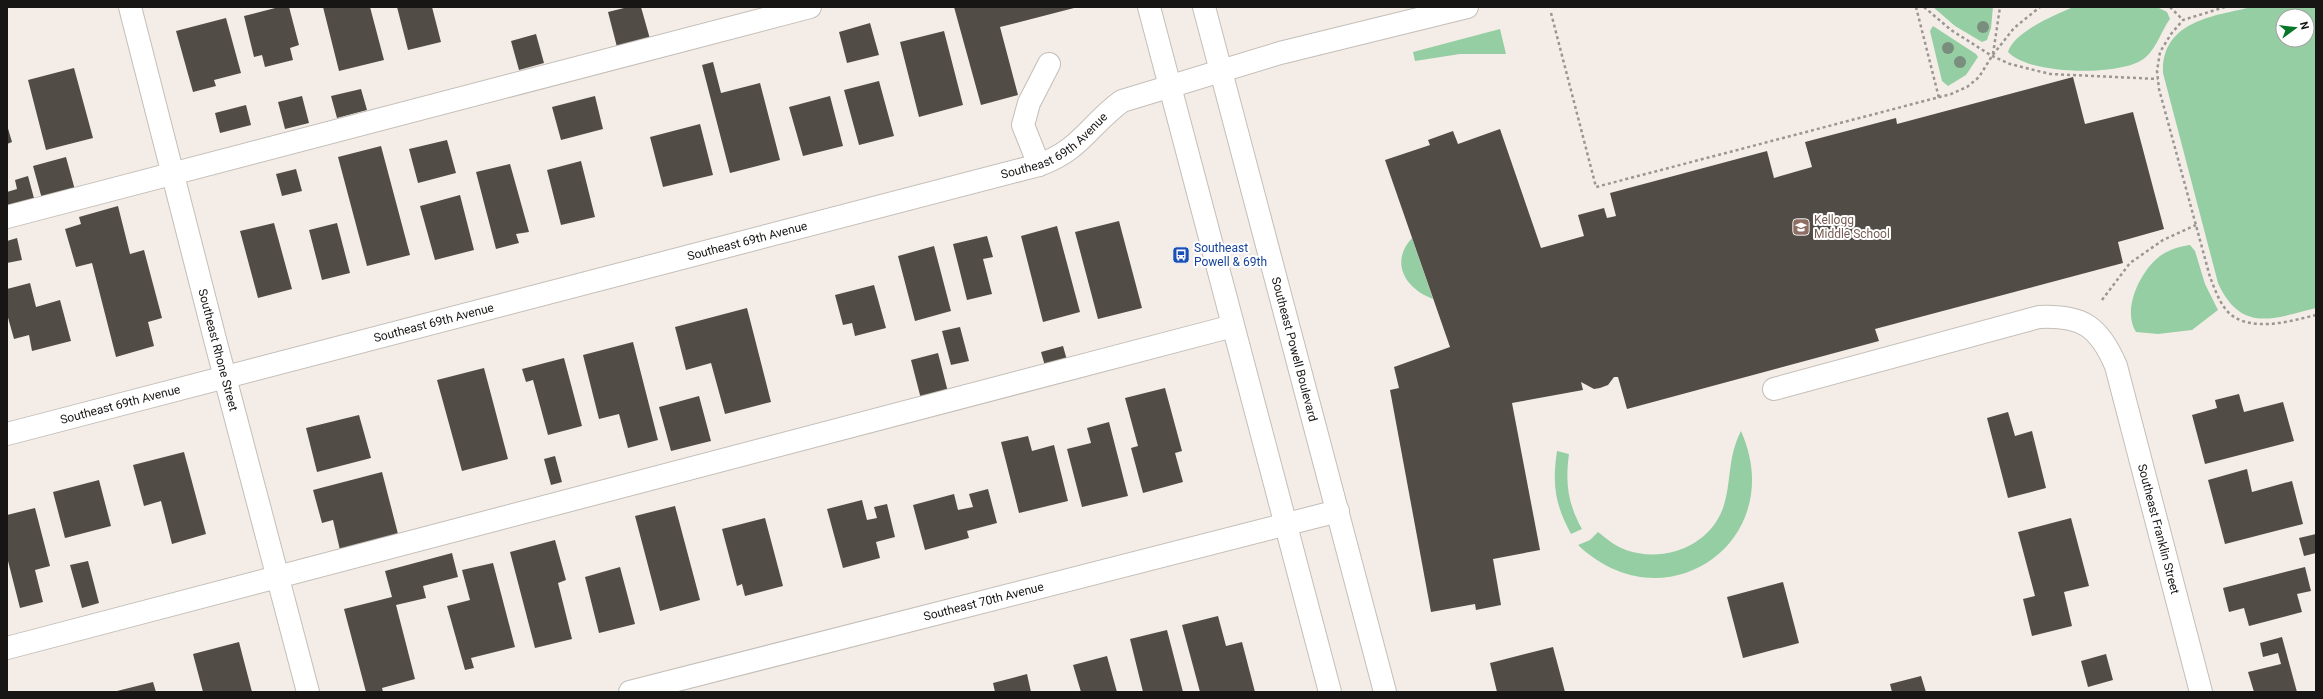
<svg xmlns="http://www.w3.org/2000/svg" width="2323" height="699" font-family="Roboto,sans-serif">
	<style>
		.green { fill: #95cea3; fill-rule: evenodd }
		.building { fill: #514c46 }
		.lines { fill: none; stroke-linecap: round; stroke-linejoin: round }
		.minor-casing { stroke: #c4beb8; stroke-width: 24 }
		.major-casing { stroke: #c4beb8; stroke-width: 24 }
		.path { stroke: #9b9692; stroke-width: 2.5; stroke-dasharray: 3 3; stroke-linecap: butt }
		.minor { stroke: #fff; stroke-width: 22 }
		.major { stroke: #fff; stroke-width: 22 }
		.tree { fill: #798e7c }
		.labels { text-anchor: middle; stroke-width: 4; stroke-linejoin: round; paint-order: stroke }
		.street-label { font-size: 12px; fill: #181614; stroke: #fff }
		.education-label { font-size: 12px; fill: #785e54; stroke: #fff; text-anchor: start }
		.transit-label { font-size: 12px; fill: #164399; stroke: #fff; text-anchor: start }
	</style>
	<rect width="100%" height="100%" fill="#f4ede7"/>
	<!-- green -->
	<path class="green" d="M1933,7H1993L1991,28L1987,40L1982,42L1955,26Z
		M2074,7H2157L2167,12L2170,19C2161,31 2156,51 2142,60C2117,76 2029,75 2008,52C2014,32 2056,14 2074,7Z
		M2252,7H2316V308C2272,319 2241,333 2218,283L2163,73C2161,21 2214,16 2252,7ZM2283,16H2307V40H2283Z
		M1933,26L1976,54L1978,57L1966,75L1948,86L1942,81L1930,31Z
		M1500,29L1506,54H1460L1415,61L1413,52Z
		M1412,238L1433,299C1406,289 1389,263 1412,238Z
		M2190,245L2195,251L2205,284L2218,310L2192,330L2158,334L2136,332C2121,309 2142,267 2163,254C2171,249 2181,246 2190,245Z
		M1741,431C1790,541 1665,628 1578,545L1590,540L1598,532C1607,539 1615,546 1626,550C1663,563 1709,547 1723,508C1732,482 1727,458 1741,431Z
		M1557,451L1569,454C1565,483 1568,504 1582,529L1571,534C1555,504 1552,485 1557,451Z"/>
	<!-- building -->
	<path class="building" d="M279,7H289L299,45L290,48L293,60L265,67L262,55L254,57L244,16Z
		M323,7H370L384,60L339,71Z
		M397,7H432L441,42L408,50Z
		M628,7H641L650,39L617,47L608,12Z
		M954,7H1074V8L1000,27L1018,95L981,105Z
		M226,18L241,73L214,80L216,86L193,92L176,31Z
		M870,23L879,55L847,63L839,32Z
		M944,31L963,105L919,117L900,42Z
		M536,34L544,63L519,70L511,41Z
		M713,62L721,93L760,83L780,160L730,173L702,65Z
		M74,68L93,138L46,150L28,80Z
		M2073,77L2085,124L2133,112L2164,229L2118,242L2123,263L1875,329L1879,341L1627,409L1618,377H1614L1608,385L1600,388L1594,389L1581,382L1583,390L1512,403L1540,550L1493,559L1501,605L1476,610L1475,604L1431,612L1390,390L1399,388L1394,367L1450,347L1385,160L1430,145L1428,140L1453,131L1458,144L1500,129L1541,248L1584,236L1578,215L1604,208L1607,218L1616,216L1610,193L1767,151L1774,178L1812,167L1805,142L1896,118L1897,124Z
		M879,81L894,136L859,145L844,90Z
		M361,89L367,110L337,118L331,96Z
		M302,96L309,123L285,129L278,102Z
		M595,96L603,129L561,140L552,107Z
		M830,96L843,146L803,156L789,107Z
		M246,105L251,125L220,133L215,113Z
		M700,124L713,175L663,187L650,137Z
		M7,125L12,142L7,144Z
		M447,140L456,173L418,183L409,149Z
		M381,146L410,255L367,266L338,157Z
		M66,157L75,190L42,199L33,166Z
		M581,161L595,217L561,225L547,170Z
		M510,164L529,232L516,234L519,243L496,249L476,172Z
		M296,169L302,191L282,196L276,174Z
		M28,176L35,202L7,209V192L17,189L15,180Z
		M460,195L474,250L435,260L420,206Z
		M118,206L130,254L144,250L162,318L148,322L154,346L116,357L92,263L76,267L65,229L81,224L79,217Z
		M1119,221L1142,308L1098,319L1075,232Z
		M274,223L292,289L258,298L240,231Z
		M337,223L350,273L322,280L309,230Z
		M1057,226L1080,312L1043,322L1021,236Z
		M987,236L993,257L983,259L992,294L967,300L953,244Z
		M17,238L22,260L7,263V241Z
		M934,246L951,311L915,321L898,256Z
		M30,283L36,307L60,300L71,341L32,351L29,335L14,339L7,314V289Z
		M874,285L886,328L855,336L852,323L843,325L835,295Z
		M747,308L771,402L725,414L711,363L686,370L675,327Z
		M960,327L969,361L951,365L942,331Z
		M633,342L658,440L628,448L619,414L599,419L583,355Z
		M1063,346L1067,360L1045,366L1041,352Z
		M938,353L948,392L921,399L911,360Z
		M564,358L582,426L548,435L533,380L526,382L522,369Z
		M484,368L508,459L462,471L437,380Z
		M1165,388L1182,451L1175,453L1183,482L1143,493L1131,448L1138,446L1125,398Z
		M2239,394L2244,412L2283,402L2294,441L2205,464L2192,415L2217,408L2215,400Z
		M699,396L711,441L671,451L659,407Z
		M2008,412L2015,436L2032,431L2046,488L2008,498L1987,418Z
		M359,415L371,458L317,472L306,428Z
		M1109,422L1128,496L1082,507L1067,449L1091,443L1087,428Z
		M1028,436L1032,451L1054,445L1068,501L1019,513L1001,442Z
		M184,452L206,534L172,544L161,501L144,506L133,465Z
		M555,456L562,482L551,485L544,459Z
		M2247,469L2252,492L2292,481L2303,524L2225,544L2208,480Z
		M382,472L398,534L340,550L333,520L322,523L313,490Z
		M99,480L111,526L65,538L53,492Z
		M988,489L997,523L967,531L969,538L925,550L913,505L954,494L958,510L973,507L969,494Z
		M862,500L867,520L877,518L874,507L887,504L895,537L876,542L880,558L843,568L827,509Z
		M675,506L700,600L660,611L635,516Z
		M35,508L50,566L35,570L43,602L20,608L7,557V515Z
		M765,518L783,586L745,596L742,584L737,586L722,529Z
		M2071,518L2089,586L2064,592L2072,626L2032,636L2023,599L2035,596L2018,532Z
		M2316,534V553L2304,556L2299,538Z
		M555,540L566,580L558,583L572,639L535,648L510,552Z
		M452,553L458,577L423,586L426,598L396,605L415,679L382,688L383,692H366L344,609L392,597L385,571Z
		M88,561L99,603L82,608L70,565Z
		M493,563L515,647L471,658L474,668L465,670L447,606L470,600L462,570Z
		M620,567L635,624L599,633L585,577Z
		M2305,567L2311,591L2297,594L2302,612L2249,626L2244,608L2229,612L2223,588Z
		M1783,582L1799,643L1743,658L1727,597Z
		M1218,616L1226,646L1242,642L1255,692H1200L1182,625Z
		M1167,630L1183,692H1143L1130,639Z
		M2282,637L2297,692H2254L2248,672L2281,664L2278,653L2263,657L2260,643Z
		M239,642L252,692H203L193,654Z
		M1553,647L1565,692H1497L1490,663Z
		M2106,654L2113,680L2088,687L2081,661Z
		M1107,656L1117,692H1081L1073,665Z
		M1027,674L1031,692H995L993,683Z
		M1921,676L1926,692H1892L1890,684Z
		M153,682L156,692H117V691Z"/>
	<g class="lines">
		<defs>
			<g id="minor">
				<path id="s1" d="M130,7L217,347L308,692"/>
				<path d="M1039,165L1023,125L1029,103L1049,64"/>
				<path d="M7,217L810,7"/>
				<path id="s2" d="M1774,389L2039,317C2082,315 2099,326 2116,366L2201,692"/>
				<path id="s3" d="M7,434L1039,165C1081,150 1089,125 1122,101L1280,53L1467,7"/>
				<path d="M7,648L1233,326"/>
				<path id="s4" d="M630,692L1338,511"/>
			</g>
			<g id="major">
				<path d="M1149,7L1330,692"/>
				<path id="s5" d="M1204,7L1385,692"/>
			</g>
		</defs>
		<!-- minor casing -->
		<use href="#minor" class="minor-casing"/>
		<!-- major casing -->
		<use href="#major" class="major-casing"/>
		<!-- path -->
		<path class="path" d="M1916,7L1939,98
			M1924,7L1951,30L1992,56L2010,64L2050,74L2158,79
			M2170,7L2183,20
			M2225,7L2183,20L2171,34L2160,52L2157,71L2159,89L2210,277C2215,289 2219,303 2229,313C2251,333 2291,321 2316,315
			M1551,13L1596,187L1951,94L1967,87L1979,77L1992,56L2014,28L2040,7
			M1993,54L2000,7
			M2102,300L2130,263L2163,240L2196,225"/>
		<!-- minor -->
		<use href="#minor" class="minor"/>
		<!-- major -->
		<use href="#major" class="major"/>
	</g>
	<!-- trees -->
	<g class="tree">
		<circle cx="1983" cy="27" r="6"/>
		<circle cx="1948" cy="48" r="6"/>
		<circle cx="1960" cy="62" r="6"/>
	</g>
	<!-- icons -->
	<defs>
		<symbol id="school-square" viewBox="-11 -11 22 22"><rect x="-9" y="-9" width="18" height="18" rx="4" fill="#8d6e63" stroke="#fff"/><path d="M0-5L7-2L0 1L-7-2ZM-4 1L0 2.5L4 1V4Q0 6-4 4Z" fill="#fff"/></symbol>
		<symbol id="bus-square" viewBox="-11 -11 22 22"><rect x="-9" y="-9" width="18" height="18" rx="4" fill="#1a4fb4" stroke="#fff"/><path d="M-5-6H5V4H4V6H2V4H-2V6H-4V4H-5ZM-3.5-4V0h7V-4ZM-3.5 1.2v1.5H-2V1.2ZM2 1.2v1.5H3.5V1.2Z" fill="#fff"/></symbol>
	</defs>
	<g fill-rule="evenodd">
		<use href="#school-square" x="1791" y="217" width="20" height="20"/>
		<use href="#bus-square" x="1171" y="245" width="20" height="20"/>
	</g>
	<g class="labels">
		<!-- street labels -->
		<g class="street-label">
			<text dy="4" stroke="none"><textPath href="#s3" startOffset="1089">Southeast 69th Avenue</textPath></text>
			<text dy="4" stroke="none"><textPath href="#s3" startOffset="765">Southeast 69th Avenue</textPath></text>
			<text dy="4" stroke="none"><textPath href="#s3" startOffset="441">Southeast 69th Avenue</textPath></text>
			<text dy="4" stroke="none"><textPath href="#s5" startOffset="354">Southeast Powell Boulevard</textPath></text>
			<text dy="4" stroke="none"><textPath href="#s1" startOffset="354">Southeast Rhone Street</textPath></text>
			<text dy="4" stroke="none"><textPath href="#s3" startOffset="117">Southeast 69th Avenue</textPath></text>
			<text dy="4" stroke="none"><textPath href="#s2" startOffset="543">Southeast Franklin Street</textPath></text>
			<text dy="4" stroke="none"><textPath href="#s4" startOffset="365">Southeast 70th Avenue</textPath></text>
		</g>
		<!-- education labels -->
		<g class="education-label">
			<text x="1814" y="224">Kellogg<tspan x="1814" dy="14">Middle School</tspan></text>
		</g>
		<!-- transit labels -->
		<g class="transit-label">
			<text x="1194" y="252">Southeast<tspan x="1194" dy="14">Powell &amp; 69th</tspan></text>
		</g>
	</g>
	<!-- border -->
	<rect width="2323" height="699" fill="none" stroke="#181614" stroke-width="16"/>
	<!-- north arrow -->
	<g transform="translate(2295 28) rotate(75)"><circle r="19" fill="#ffffff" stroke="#a3a2a1"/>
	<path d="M0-3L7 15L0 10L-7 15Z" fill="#067629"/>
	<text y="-6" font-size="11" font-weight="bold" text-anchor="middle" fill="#181614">N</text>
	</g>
</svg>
